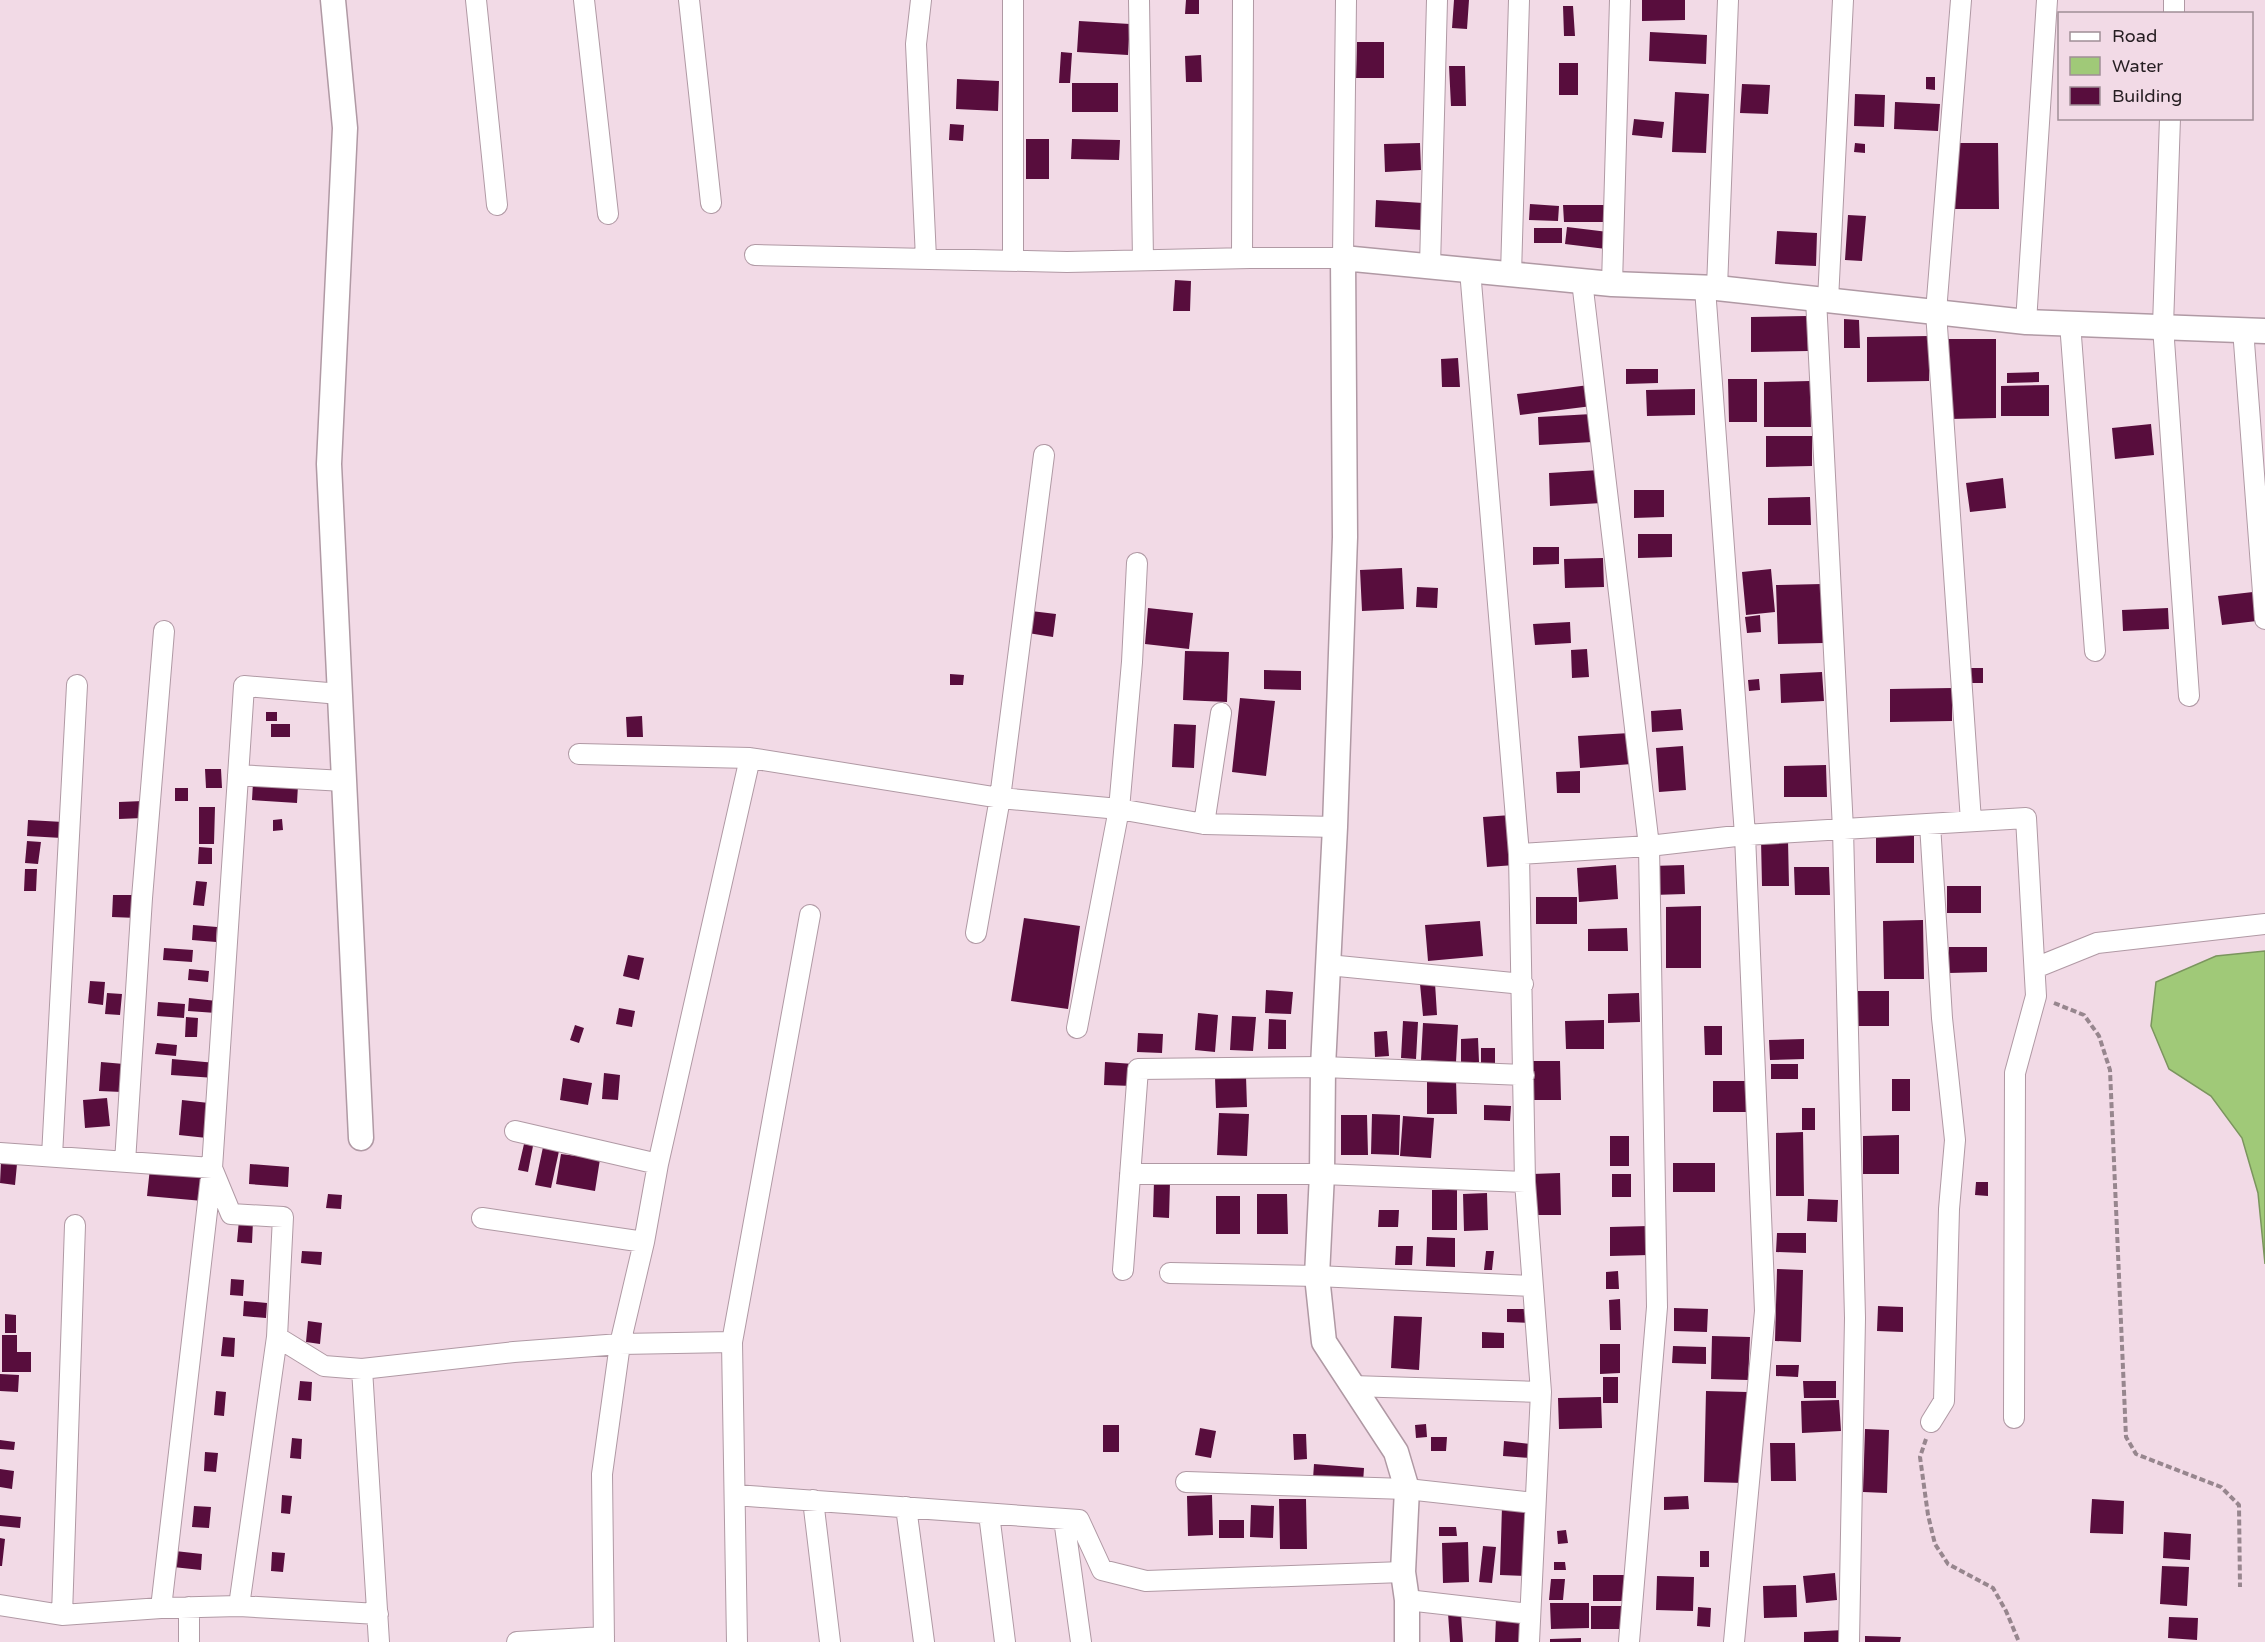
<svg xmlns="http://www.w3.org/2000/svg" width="2265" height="1642" font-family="'Varela Round',sans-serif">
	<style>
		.water { fill: #a0c978; stroke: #7b955e; stroke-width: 1.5 }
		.building { fill: #580d3d }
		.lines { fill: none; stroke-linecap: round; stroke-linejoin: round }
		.minor-casing { stroke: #b099a4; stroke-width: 22 }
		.tertiary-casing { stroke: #b099a4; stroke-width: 27 }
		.path { stroke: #97868e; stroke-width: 4; stroke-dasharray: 6 3; stroke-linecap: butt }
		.minor { stroke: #fff; stroke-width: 20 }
		.tertiary { stroke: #fff; stroke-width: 24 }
	</style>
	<rect width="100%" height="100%" fill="#f2dae6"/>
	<!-- water -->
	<path class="water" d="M2265,951V1264L2258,1193L2242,1138L2211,1096L2169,1069L2151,1026L2156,982L2216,956Z"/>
	<!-- building -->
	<path class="building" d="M1186,0H1199V14H1185Z
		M1454,0H1469L1467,29L1452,28Z
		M1642,0H1685V20L1642,21Z
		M1563,6H1573L1575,36H1564Z
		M1079,21L1130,24L1128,55L1077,52Z
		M1650,32L1707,35L1706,64L1649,61Z
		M1357,42H1384V78H1356Z
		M1061,52L1072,53L1070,83H1059Z
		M1201,55L1202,82H1186L1185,56Z
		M1559,63H1578V95H1559Z
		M1449,66H1465L1466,106H1451Z
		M1926,77H1935V90L1926,89Z
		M957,79L999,81L998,111L956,109Z
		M1072,83H1118V112H1072Z
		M1742,84L1770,85L1768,114L1740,113Z
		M1675,92L1709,94L1706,153L1672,152Z
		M1855,94L1885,95L1884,127L1854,126Z
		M1895,102L1940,104L1938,131L1894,129Z
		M1634,119L1664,122L1662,138L1632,135Z
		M950,124L964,125L963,141L949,140Z
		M1026,139H1049V179H1026Z
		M1072,139L1120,140L1119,160L1071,159Z
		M1420,143L1421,170L1385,172L1384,144Z
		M1855,143L1865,144V153L1854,152Z
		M1954,143H1998L1999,209H1954Z
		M1376,200L1423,203L1421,230L1375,227Z
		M1530,204L1559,206L1558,221L1529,220Z
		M1563,205H1604V222H1564Z
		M1848,215L1866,216L1862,261L1845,260Z
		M1567,227L1608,232L1606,249L1565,244Z
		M1534,228H1562V243H1534Z
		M1777,231L1817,233L1816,266L1775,264Z
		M1175,280L1191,281L1190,311H1173Z
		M1807,316L1808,351L1751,352V317Z
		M1844,319L1859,320L1860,348H1844Z
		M1929,336V381L1867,382V337Z
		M1948,339H1996V418L1949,419Z
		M1458,358L1460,387H1442L1441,359Z
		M1626,369H1658V383L1626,384Z
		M2039,372V382L2007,383V373Z
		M1728,379H1757V422H1729Z
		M1810,381L1811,427H1764V382Z
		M1589,385L1592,406L1520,415L1517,394Z
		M2049,385V416H2001V386Z
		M1695,389V415L1647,416L1646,390Z
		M1592,414L1593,442L1539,445L1538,417Z
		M2151,424L2154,455L2115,459L2112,428Z
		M1766,436H1812V466L1766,467Z
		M1600,470L1602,503L1550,506L1549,473Z
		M2003,478L2006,508L1970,512L1966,483Z
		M1634,490H1664V517L1634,518Z
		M1810,497L1811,525H1768V498Z
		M1638,534H1672V557L1638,558Z
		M1533,547H1559V564L1533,565Z
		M1603,558L1604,587L1565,588L1564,559Z
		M1402,568L1404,609L1362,611L1360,570Z
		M1771,569L1775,612L1746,615L1742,572Z
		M1822,584L1824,643L1778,644L1776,585Z
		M1417,587L1438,588L1437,608L1416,607Z
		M2253,592L2257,621L2222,625L2218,596Z
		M1148,608L1193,613L1189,649L1145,644Z
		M2168,608L2169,629L2123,631L2122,610Z
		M1031,611L1056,614L1053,637L1028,633Z
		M1760,615L1761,632L1747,633L1745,617Z
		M1570,622L1571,643L1535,645L1533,624Z
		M1587,649L1589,677L1572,678L1571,650Z
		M1185,651L1229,652L1227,702L1183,700Z
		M1971,668H1983V683H1971Z
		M1264,670L1301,671V690L1264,689Z
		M1822,672L1824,701L1781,703L1780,674Z
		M950,674L964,675L963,685H950Z
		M1759,679L1760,690L1749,691L1748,680Z
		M1952,688V721L1890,722V689Z
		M1240,698L1275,701L1266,776L1232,772Z
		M1681,709L1683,730L1652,732L1651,711Z
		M266,712H277V721H266Z
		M642,716L643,737H627L626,717Z
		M271,724H290V737H271Z
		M1174,724L1196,725L1194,768L1172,767Z
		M1630,733L1632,764L1580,768L1578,736Z
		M1683,746L1686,790L1659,792L1656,748Z
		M1826,765L1827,797H1784V766Z
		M205,769H221L222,788H206Z
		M1580,771V793H1557L1556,772Z
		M253,782L298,785L297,803L252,800Z
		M175,788H188V801H175Z
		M143,801V818L119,819V802Z
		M199,807H215L214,844H199Z
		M1511,815L1515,865L1487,867L1483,817Z
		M282,819L283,830L273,831V820Z
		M28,820L63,822L62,838L27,836Z
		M1876,835H1914V863H1876Z
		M1761,840H1788L1789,886H1762Z
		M27,841L41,842L38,864L25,863Z
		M199,847L212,848V864H198Z
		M1616,865L1618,899L1579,902L1577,868Z
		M1684,865L1685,894L1653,895L1652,866Z
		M1794,867H1829L1830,895H1795Z
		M25,869H37L36,891H24Z
		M196,881L207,882L204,906L193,905Z
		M1947,886H1981V913H1947Z
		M113,895H138L137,918L112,917Z
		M1536,897H1577V924H1536Z
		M1701,906V968H1666V907Z
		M1024,918L1080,926L1068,1009L1011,1001Z
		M1923,920L1924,979H1884L1883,921Z
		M1480,921L1483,956L1428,961L1425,925Z
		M193,925L217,927L216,942L192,940Z
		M1627,928L1628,951H1588V929Z
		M1949,947H1987V972L1949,973Z
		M164,948L193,950L192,962L163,960Z
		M628,955L644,958L639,980L623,976Z
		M189,969L209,971L208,982L188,980Z
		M90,981L105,982L103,1005L88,1003Z
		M1435,983L1437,1015L1423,1016L1420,984Z
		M1266,990L1293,992L1291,1014L1265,1013Z
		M1858,991H1889V1026H1858Z
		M107,993L122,994L120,1015L105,1014Z
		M1639,993L1640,1022L1608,1023V994Z
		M189,998L217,1001L216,1013L188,1011Z
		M158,1002L185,1004L184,1018L157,1016Z
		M619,1008L635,1011L632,1027L616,1024Z
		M1198,1013L1218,1015L1215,1052L1195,1050Z
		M1232,1016L1256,1017L1253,1051L1230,1050Z
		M186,1017L198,1018L197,1037H185Z
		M1269,1019L1286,1020V1049H1268Z
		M1604,1020V1049H1566L1565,1021Z
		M1403,1021L1418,1022L1416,1059L1401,1058Z
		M1423,1023L1458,1025L1456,1062L1421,1060Z
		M575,1025L584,1028L579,1043L570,1040Z
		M1704,1026H1722V1055H1705Z
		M1387,1031L1389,1056L1375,1057L1374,1032Z
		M1138,1033L1163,1034L1162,1053L1137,1052Z
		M1478,1038L1479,1062H1461V1039Z
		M1804,1039V1059L1770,1060L1769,1040Z
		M157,1043L177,1045L176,1056L155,1054Z
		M1481,1048H1495V1066H1481Z
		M172,1059L216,1063L215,1078L171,1075Z
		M1529,1061H1560L1561,1100H1530Z
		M101,1062L124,1064L122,1092L99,1091Z
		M1105,1062L1134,1064L1133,1086L1104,1085Z
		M1771,1064H1798V1079H1771Z
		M604,1073L620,1075L618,1100L602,1099Z
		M1246,1076L1247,1107L1216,1108L1215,1077Z
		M563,1078L592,1083L588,1105L560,1100Z
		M1427,1079H1456L1457,1114H1427Z
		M1892,1079H1910V1111H1892Z
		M1713,1081H1750V1112H1713Z
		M107,1098L110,1126L85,1128L83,1100Z
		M182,1100L209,1103L207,1138L179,1135Z
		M1484,1105L1511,1106L1510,1121L1484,1120Z
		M1802,1108H1815V1130H1802Z
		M1219,1113L1249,1114L1247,1156L1217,1155Z
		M1372,1114L1400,1115L1399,1155L1371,1154Z
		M1341,1115H1367L1368,1155H1341Z
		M1403,1116L1434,1118L1431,1158L1400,1156Z
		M1803,1132L1804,1196H1776V1133Z
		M1899,1135V1174H1863V1136Z
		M1610,1136H1629V1166H1610Z
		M524,1144L533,1146L528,1172L518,1170Z
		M543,1147L559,1151L551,1188L535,1185Z
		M561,1154L600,1159L595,1191L556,1184Z
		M1,1162L17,1164L15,1185L0,1183Z
		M1673,1163H1715V1192H1673Z
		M250,1164L289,1167L288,1187L249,1184Z
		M150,1168L205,1172L203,1201L147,1196Z
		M1560,1173L1561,1215H1533L1532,1174Z
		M1612,1174H1631V1197H1612Z
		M1154,1181L1170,1182L1169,1218L1153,1217Z
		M1976,1182H1988V1196L1975,1195Z
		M1432,1190H1457V1230H1432Z
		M1487,1193L1488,1230L1464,1231L1463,1194Z
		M328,1194L342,1195L341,1209L326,1208Z
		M1257,1194H1287L1288,1234H1257Z
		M1216,1196H1240V1234H1216Z
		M1808,1199L1838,1200L1837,1222L1807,1221Z
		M1379,1210H1399L1398,1227H1378Z
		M239,1220L253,1221L252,1243L237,1242Z
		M1649,1226V1255L1610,1256V1227Z
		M1777,1233H1806V1253L1776,1252Z
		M1427,1237L1455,1238V1267L1426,1266Z
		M1396,1246H1413L1412,1265H1395Z
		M302,1251L322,1252L321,1265L301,1263Z
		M1486,1251H1494L1492,1270H1484Z
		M1777,1269L1803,1270L1801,1342L1775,1341Z
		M1618,1271L1619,1289H1606V1272Z
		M231,1279L244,1280L243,1296L230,1295Z
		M1620,1299L1621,1330H1610L1609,1300Z
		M244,1301L267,1303L266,1318L243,1316Z
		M1878,1306L1903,1307V1332L1877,1331Z
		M1674,1308L1708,1309L1707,1332L1674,1331Z
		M1507,1309H1530L1529,1323L1507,1322Z
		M5,1314L16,1315V1333H5Z
		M1394,1316L1422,1317L1419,1370L1391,1368Z
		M308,1321L322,1323L320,1344L306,1342Z
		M1482,1332L1504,1333V1348H1482Z
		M2,1335H17V1352H31V1372H2Z
		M1712,1336L1750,1337L1748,1380L1711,1379Z
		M223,1337L235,1338L234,1357L221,1356Z
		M1600,1344H1620V1373L1600,1374Z
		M1673,1346L1706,1347V1364L1672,1363Z
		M1776,1365H1799L1798,1377L1776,1376Z
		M0,1374L19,1375L18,1392L0,1391Z
		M1603,1377H1618V1403H1603Z
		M300,1381L312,1382L311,1401L298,1400Z
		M1803,1381H1836V1398H1804Z
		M216,1391L226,1392L224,1416L214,1415Z
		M1706,1391L1747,1392L1744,1483L1704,1482Z
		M1601,1397L1602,1428L1559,1429L1558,1398Z
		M1839,1400L1841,1431L1802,1433L1801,1401Z
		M1426,1424L1427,1437L1416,1438L1415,1425Z
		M1103,1425H1119V1452H1103Z
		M1200,1428L1216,1431L1211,1458L1195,1455Z
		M1865,1429L1889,1430L1887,1493L1863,1492Z
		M1293,1434H1306L1307,1459L1294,1460Z
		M1431,1437H1447L1446,1451H1431Z
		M292,1438L302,1439L301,1459L290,1458Z
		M0,1440L15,1442L14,1450L0,1449Z
		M1504,1441L1530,1444L1529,1458L1503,1456Z
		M1770,1443H1795L1796,1481H1771Z
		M205,1452L218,1453L216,1472L204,1471Z
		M1314,1464L1364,1468L1363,1483L1313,1479Z
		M0,1469L14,1471L12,1489L0,1487Z
		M282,1495L292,1496L290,1514L281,1513Z
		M1212,1495L1213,1535L1188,1536L1187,1496Z
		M1688,1496L1689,1509L1664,1510V1497Z
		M1279,1499H1306L1307,1549H1280Z
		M2092,1499L2124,1501L2123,1534L2090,1533Z
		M1251,1505L1274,1506L1273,1538L1250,1537Z
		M194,1506L211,1507L209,1528L192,1527Z
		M1502,1506H1529L1526,1576L1500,1575Z
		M0,1515L21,1517L20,1528L0,1526Z
		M1219,1520H1244V1538H1219Z
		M1439,1527H1456L1457,1536H1439Z
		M1566,1530L1568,1543L1558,1544L1557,1531Z
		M2164,1532L2191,1534L2190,1560L2163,1558Z
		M0,1538L5,1539L2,1566H0Z
		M1468,1542L1469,1582L1443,1583L1442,1543Z
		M1483,1546L1496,1547L1492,1583L1479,1582Z
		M175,1551L202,1554L201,1570L173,1567Z
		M1700,1551H1709V1567H1700Z
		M272,1552L285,1553L283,1572L271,1571Z
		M1554,1562H1565L1566,1570H1554Z
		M2162,1566L2189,1567L2187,1606L2160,1604Z
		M1835,1573L1837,1600L1806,1603L1803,1576Z
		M1593,1575H1633L1631,1601H1593Z
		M1657,1576L1694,1577L1693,1611L1656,1610Z
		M1551,1579H1565L1563,1600H1549Z
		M1796,1585L1797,1617L1764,1618L1763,1586Z
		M1550,1603H1589V1628L1551,1629Z
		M1591,1606H1629V1629H1591Z
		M1698,1607L1711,1608L1710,1627L1697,1626Z
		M1448,1613H1461L1463,1642H1450Z
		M1496,1617H1520L1519,1642H1495Z
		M2169,1617L2198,1618L2197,1640L2168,1638Z
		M1844,1630V1642H1804V1632Z
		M1865,1636L1901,1637L1900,1642H1865Z
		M1581,1638V1642H1550V1639Z"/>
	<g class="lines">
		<defs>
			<path id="minor" d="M476,0L497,205
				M584,0L608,214
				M689,0L711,203
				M921,0L916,44L926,258
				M1013,0V260
				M1139,0L1143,260
				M1961,0L1936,312L1971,821
				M2174,14V0
				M2170,118L2163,326L2189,696
				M755,255L1067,262L1250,258H1343L1346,0
				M1242,258L1243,0
				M1430,266L1437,0
				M1470,270L1519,854L1525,1182L1541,1392L1529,1642
				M1511,274L1519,0
				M1582,281L1649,846L1657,1307L1629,1642
				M1612,284L1620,0
				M1705,288L1745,835L1765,1311L1734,1642
				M1717,288L1728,0
				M1816,299L1843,829L1855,1318L1849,1642
				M1828,300L1843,0
				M2026,322L2047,0
				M2070,323L2095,651
				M2243,329L2265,619
				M579,754L750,758L1000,798L1119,809L1204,824L1335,827
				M238,775L344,781
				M1204,824L1221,713
				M1930,824L1942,1018L1955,1140L1949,1209L1944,1401L1931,1422
				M1519,854L1649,846L1745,835L2026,818L2036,996L2015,1073L2014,1418
				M976,933L1000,798L1044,455
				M1328,965L1523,984
				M2035,968L2097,943L2265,924
				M1077,1028L1119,809L1132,662L1137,563
				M515,1131L658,1164
				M0,1153L212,1168L231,1214L283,1217L277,1337L324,1366L362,1369L514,1352L620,1344L732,1342
				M52,1156L77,685
				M125,1162L142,898L164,631
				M1130,1174H1322L1525,1182
				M482,1218L644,1242
				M1123,1270L1138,1069L1323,1067L1524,1075
				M1170,1273L1317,1276L1532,1286
				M362,1369L379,1642
				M1352,1386L1541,1392
				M1186,1482L1407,1489L1534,1503
				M735,1495L1079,1520L1102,1570L1146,1581L1403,1572
				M813,1500L830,1642
				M906,1507L924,1642
				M989,1514L1005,1642
				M1064,1519L1081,1642
				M1407,1600L1530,1614
				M0,1605L62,1615L161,1608L239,1606L378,1614
				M239,1606L277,1337
				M189,1607V1642
				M161,1608L212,1168L244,686L340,694
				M62,1615L75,1225
				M517,1642L604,1637
				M604,1642L602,1474L620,1344L644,1242L658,1164L750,758
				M737,1642L732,1342L810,915"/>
			<path id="tertiary" d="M333,0L345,128L329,464L361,1138
				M1407,1642V1600L1403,1572L1407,1489L1396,1452L1324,1342L1317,1276L1322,1174L1323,1067L1335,827L1345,537L1343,258L1612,284L1717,288L2026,322L2265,331"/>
		</defs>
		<!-- minor casing -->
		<use href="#minor" class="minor-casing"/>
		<!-- tertiary casing -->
		<use href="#tertiary" class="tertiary-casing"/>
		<!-- path -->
		<path class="path" d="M2054,1003L2084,1015L2099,1036L2110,1070L2126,1437L2136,1454L2221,1487L2239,1505L2240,1587
			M1926,1439L1920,1457L1928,1515L1935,1544L1948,1564L1993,1588L2006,1611L2019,1642"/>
		<!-- minor -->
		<use href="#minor" class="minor"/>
		<!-- tertiary -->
		<use href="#tertiary" class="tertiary"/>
	</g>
	<!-- legend -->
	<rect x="2058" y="12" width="195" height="108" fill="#f2dae6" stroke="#a08e97" stroke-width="1.5"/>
	<rect x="2070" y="32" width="30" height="9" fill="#ffffff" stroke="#a08e97" stroke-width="1.5"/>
	<text x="2112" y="42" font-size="18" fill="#251d21">Road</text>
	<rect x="2070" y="57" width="30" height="18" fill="#a0c978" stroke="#a08e97" stroke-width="1.5"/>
	<text x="2112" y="72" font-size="18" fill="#251d21">Water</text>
	<rect x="2070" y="87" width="30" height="18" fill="#580d3d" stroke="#a08e97" stroke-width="1.5"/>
	<text x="2112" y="102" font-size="18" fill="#251d21">Building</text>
</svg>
